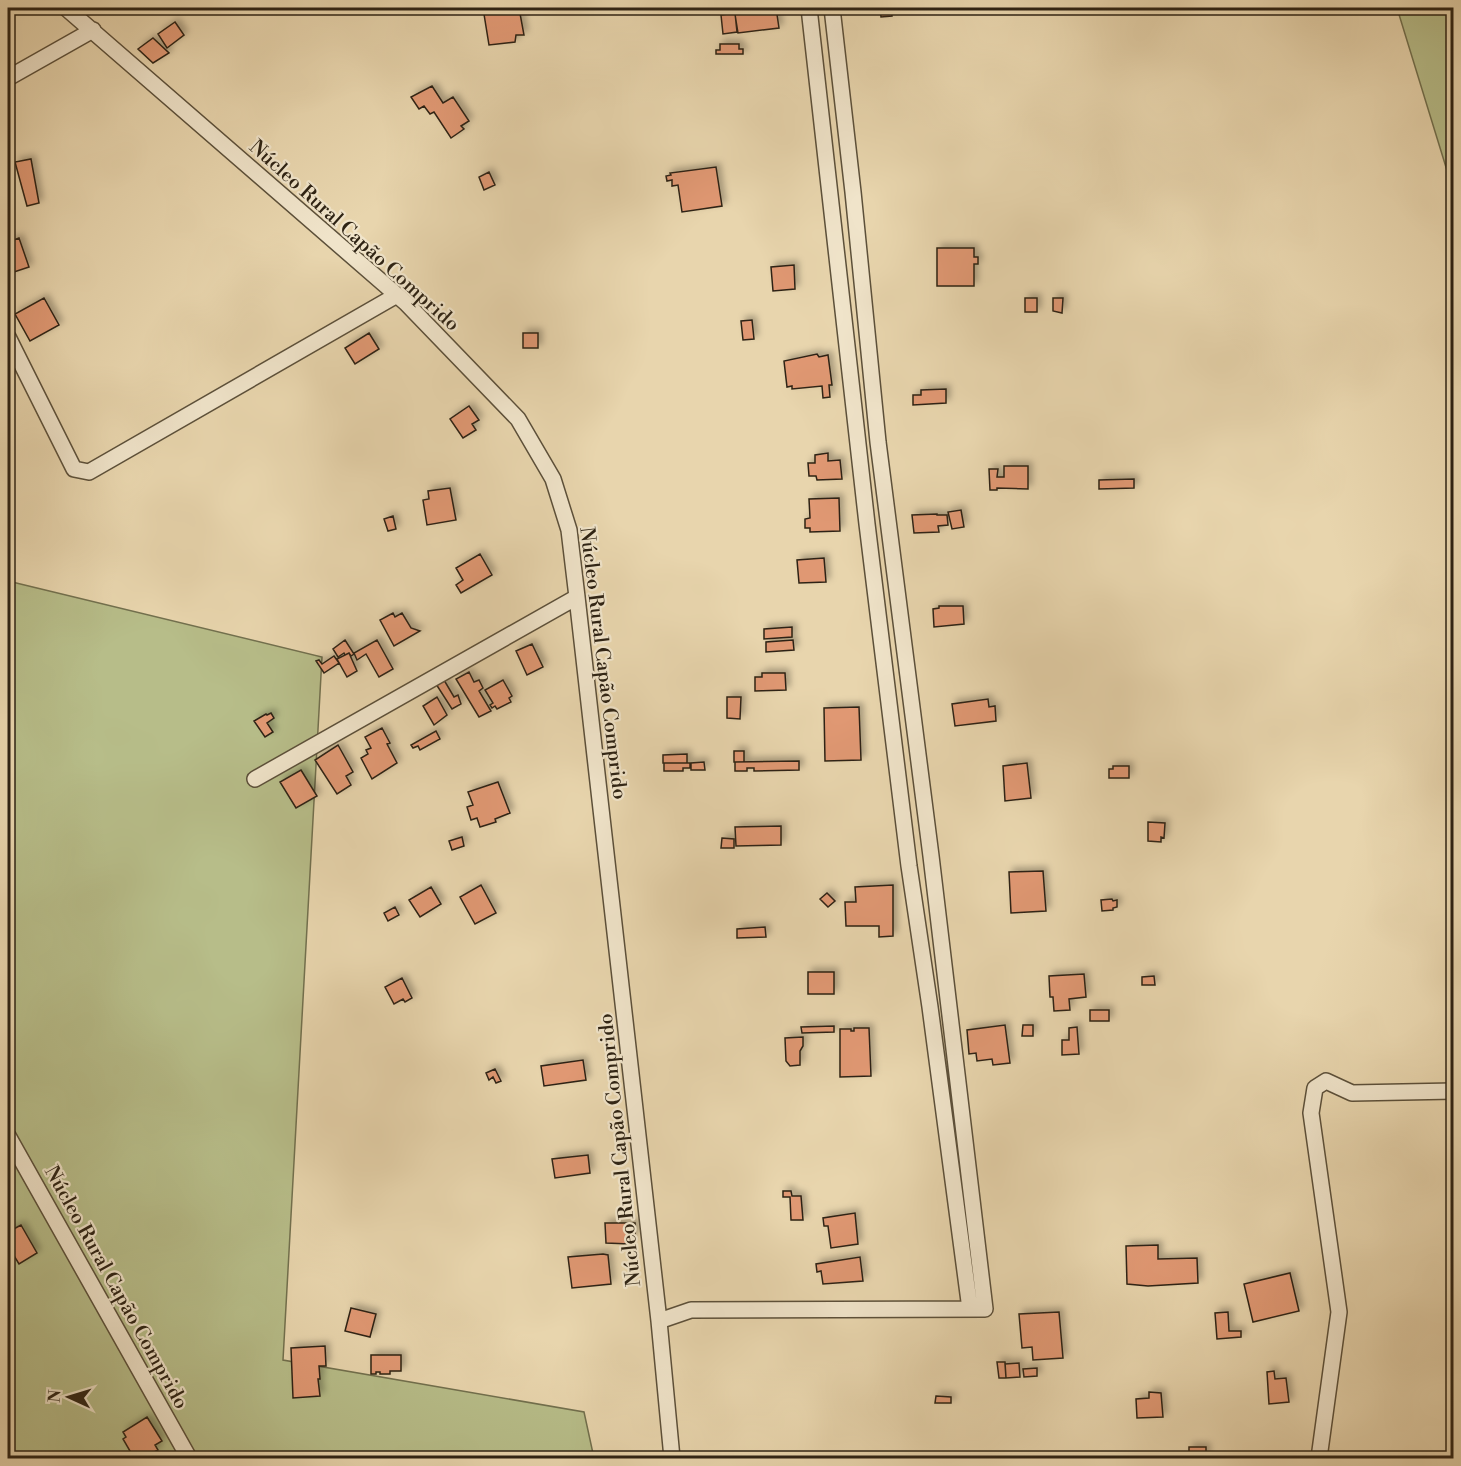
<svg xmlns="http://www.w3.org/2000/svg" width="1461" height="1466" font-family="'Libre Bodoni',serif">
	<style>
		.green { fill: #b7bd89; stroke: #72704e; stroke-width: 1.5 }
		.building { fill: #e09873; stroke: #2e2314; stroke-width: 1.5; filter: url(#shadow) }
		.lines { fill: none; stroke-linecap: round; stroke-linejoin: round }
		.street-casing { stroke: #5c503a; stroke-width: 18 }
		.street { stroke: #f0e4ca; stroke-width: 15 }
		.labels { text-anchor: middle; stroke-width: 4.5; stroke-linejoin: round; paint-order: stroke }
		.street-label { font-size: 20px; fill: #2e2314; stroke: #f0e4ca }
	</style>
	<defs>
		<filter id="shadow"><feDropShadow dx="4" dy="-4" stdDeviation="3" flood-color="#0004"/></filter>
	</defs>
	<rect width="100%" height="100%" fill="#e8d5ad"/>
	<filter id="stains"><feTurbulence type="fractalNoise" baseFrequency=".00333" numOctaves="4"/><feColorMatrix values="0 0 0 0 .2 0 0 0 0 .09 0 0 0 0 .02 0 0 0 .5 -.17"/></filter>
	<radialGradient id="worn" r=".72"><stop offset=".6" stop-color="#630" stop-opacity="0"/><stop offset="1" stop-color="#630" stop-opacity=".3"/></radialGradient>
	<!-- green -->
	<path class="green" d="M1397,8H1453V190Z
		M8,581L322,657L283,1360L584,1412L594,1458H8Z"/>
	<!-- building -->
	<path class="building" d="M483,8H519L524,35H516L515,42L489,45Z
		M734,8H776L779,28L738,33Z
		M880,8H891L892,16L881,17Z
		M735,13L737,32L723,34L721,15Z
		M175,22L184,35L167,48L158,34Z
		M153,38L169,53L153,63L138,49Z
		M720,44H739V49H743V54H716V50H720Z
		M432,86L443,103L453,97L469,121L461,126L464,129L451,138L434,112L430,114L424,106L419,109L411,97Z
		M31,159L39,203L27,206L15,162Z
		M716,167L722,206L682,212L678,185L672,186V180L667,181L666,176L671,175L670,173Z
		M489,172L495,185L484,190L479,177Z
		M19,238L29,267L8,274V242Z
		M937,248H974V257H978V264H974V286H937Z
		M794,265L795,289L773,291L771,267Z
		M44,298L59,325L30,341L15,314Z
		M1025,298H1037V312H1025Z
		M1053,298H1063L1062,313L1053,311Z
		M752,320L754,339L743,340L741,321Z
		M369,333L379,349L355,364L345,348Z
		M523,333H538V348H523Z
		M817,354L819,357L828,355L832,385H829L830,397L823,398L822,386L792,389V386L787,387L784,361Z
		M946,389V403L913,405V395H921V390Z
		M469,406L479,420L472,424L476,430L463,438L450,419Z
		M828,453V461L840,460L842,479L817,480L816,476H809L808,463H815V455Z
		M1004,466H1028V489L997,488V490H990L989,469H998L997,477H1004Z
		M1134,479V488L1099,489V480Z
		M450,488L456,520L427,525L423,500L429,499L428,491Z
		M839,498L840,531L810,532V528H805V519L810,518L809,499Z
		M961,510L964,527L952,529L948,512Z
		M937,514V515H947L948,525L938,526L939,532L914,533L912,515Z
		M393,516L396,529L388,531L384,519Z
		M480,554L492,575L461,593L456,585L463,580L456,568Z
		M824,558L826,582L799,583L797,560Z
		M939,606H963L964,624L934,627L933,609L939,608Z
		M393,613L395,617L402,613L411,628L420,631L394,646L380,620Z
		M792,627V637L764,639V629Z
		M345,640L354,654L351,656L349,653L345,655L344,653L338,657L333,649Z
		M377,640L393,669L379,677L366,654L357,660L354,653Z
		M793,640L794,650L766,652V642Z
		M532,644L543,667L527,675L516,651Z
		M349,653L357,671L347,677L337,659Z
		M334,656L339,663L324,673L316,661L319,660L322,664Z
		M469,672L474,682L479,680L483,688L479,691L491,711L479,717L456,679Z
		M762,673H785L786,690L755,691V677H762Z
		M444,680L454,697L458,695L461,704L452,709L436,684Z
		M503,680L512,696L509,698L511,702L497,709L495,706L492,708L490,705L493,703L485,690Z
		M437,697L447,715L434,725L423,706Z
		M727,697H741L740,719L727,718Z
		M988,699L989,707L995,706L996,721L955,726L952,704Z
		M859,707L861,760L825,761L824,708Z
		M271,713L274,718L267,723L273,732L265,737L254,721L266,714L267,715Z
		M382,728L390,743L387,744L397,763L372,779L361,758L368,754L366,750L371,748L365,737Z
		M436,731L440,739L420,750L418,746L413,748L411,745Z
		M338,745L353,772L346,776L351,785L337,794L315,760Z
		M734,751H744V762H734Z
		M687,754V763H663V755Z
		M799,761V770L754,771V768H747V771H735V762Z
		M704,762L705,770H691V763Z
		M664,763H690V768H683V771H664Z
		M1027,763L1031,798L1005,801L1003,766Z
		M1113,766H1129V778H1109V769H1113Z
		M301,770L317,796L296,808L280,782Z
		M498,782L510,813L495,819L496,822L480,827L477,818L471,820L467,807L473,805L468,792Z
		M1148,822L1165,823L1164,838L1161,837V842L1148,841Z
		M781,826V845L736,846L735,827Z
		M462,837L464,846L452,850L449,841Z
		M722,838L734,839V848H721Z
		M1043,871L1046,911L1011,913L1009,872Z
		M481,885L496,913L475,924L460,897Z
		M893,885V936L879,937V926H846L845,902H856L855,887Z
		M431,887L441,904L420,917L409,900Z
		M827,893L835,901L828,907L820,899Z
		M1112,899L1113,901L1117,900V907L1113,908V910L1102,911L1101,900Z
		M395,907L399,915L388,921L384,913Z
		M765,927L766,937L737,938V929Z
		M808,972H834V994H808Z
		M1084,974L1086,997L1069,999L1070,1010L1054,1011L1053,997H1050L1049,976Z
		M1154,976L1155,985H1142V977Z
		M402,978L412,998L405,1002L403,999L394,1004L385,987Z
		M1090,1010H1109V1021H1090Z
		M1005,1025L1010,1063L993,1065L992,1059L977,1061L976,1053L969,1054L967,1030Z
		M1023,1025H1033V1036H1022Z
		M834,1026V1032L802,1033L801,1027Z
		M1077,1027L1079,1054L1062,1055V1040H1069V1028Z
		M854,1028H869L871,1076L840,1077V1029H851V1031H854Z
		M803,1037V1046L800,1051V1065L790,1066L786,1061L785,1038Z
		M583,1060L586,1080L544,1086L541,1066Z
		M495,1069L501,1081L496,1083L493,1077L489,1080L486,1073Z
		M588,1155L590,1173L555,1178L552,1159Z
		M783,1191H791L792,1196H801L803,1220H791L790,1197H783Z
		M855,1213L858,1244L831,1248L828,1226H824L823,1218Z
		M605,1223H635V1236H630V1244L606,1243Z
		M21,1225L37,1253L19,1264L13,1254L8,1257V1232Z
		M1158,1245V1259L1197,1258L1198,1283L1148,1286L1127,1284L1126,1246Z
		M603,1254L608,1255L611,1284L572,1288L568,1257Z
		M860,1257L863,1281L823,1284L821,1271L817,1272L816,1264Z
		M1290,1273L1299,1311L1253,1322L1244,1284Z
		M351,1308L376,1314L370,1337L345,1331Z
		M1059,1312L1063,1358L1033,1360L1032,1347L1022,1348L1019,1314Z
		M1228,1312L1229,1331H1241V1337L1217,1339L1215,1313Z
		M325,1346L326,1366H319L320,1379H318L320,1396L293,1398L291,1348Z
		M371,1355H401V1371H390V1374H380V1372H376V1374H371Z
		M997,1362H1005L1006,1378H999Z
		M1019,1363L1020,1377L1006,1378L1005,1364Z
		M1037,1368V1376L1024,1377L1023,1369Z
		M1274,1371L1275,1379L1286,1378L1289,1402L1269,1404L1267,1372Z
		M1149,1392L1161,1393L1163,1417L1137,1418L1136,1399L1149,1398Z
		M936,1396L951,1397V1403H935Z
		M147,1417L162,1441L155,1445L158,1450L142,1458H134L123,1439L126,1437L123,1432Z
		M1189,1447H1206V1458H1189Z"/>
	<g class="lines">
		<defs>
			<path id="street" d="M66,8L406,303L518,419L553,479L569,530L577,597L659,1321L672,1458
				M809,8L867,524L909,866L930,1007L970,1309
				M8,78L93,30
				M8,337L74,469L89,472L397,295
				M255,779L577,597
				M8,1136L189,1458
				M659,1321L691,1310L985,1309L931,856L878,442L853,192L832,8
				M1319,1458L1339,1312L1311,1113L1315,1088L1326,1081L1352,1093L1454,1091"/>
		</defs>
		<!-- street casing -->
		<use href="#street" class="street-casing"/>
		<!-- street -->
		<use href="#street" class="street"/>
	</g>
	<g class="labels">
		<!-- street labels -->
		<g class="street-label">
			<text transform="translate(355 235) rotate(42)" y="7">Núcleo Rural Capão Comprido</text>
			<text transform="translate(604 663) rotate(83)" y="7">Núcleo Rural Capão Comprido</text>
			<text transform="translate(619 1150) rotate(-96)" y="7">Núcleo Rural Capão Comprido</text>
			<text transform="translate(117 1287) rotate(61)" y="7">Núcleo Rural Capão Comprido</text>
		</g>
	</g>
	<!-- margin -->
	<rect width="1461" height="1466" fill="none" stroke="#e8d5ad" stroke-width="30"/>
	<rect x="9" y="9" width="1443" height="1448" fill="none" stroke="#2e2314" stroke-width="3"/>
	<rect x="15" y="15" width="1431" height="1436" fill="none" stroke="#2e2314" stroke-width="1.5"/>
	<!-- north arrow -->
	<g transform="translate(69 1397) rotate(274)" stroke="#f0e4ca" stroke-width="4.5" paint-order="stroke">
	<path d="M0-4.5L10 22L0 15L-10 22Z" fill="#2e2314"/>
	<text y="-9" font-size="16" font-weight="bold" text-anchor="middle" fill="#2e2314">N</text>
	</g>
	<rect width="100%" height="100%" filter="url(#stains)"/>
	<rect width="100%" height="100%" fill="url(#worn)"/>
</svg>
